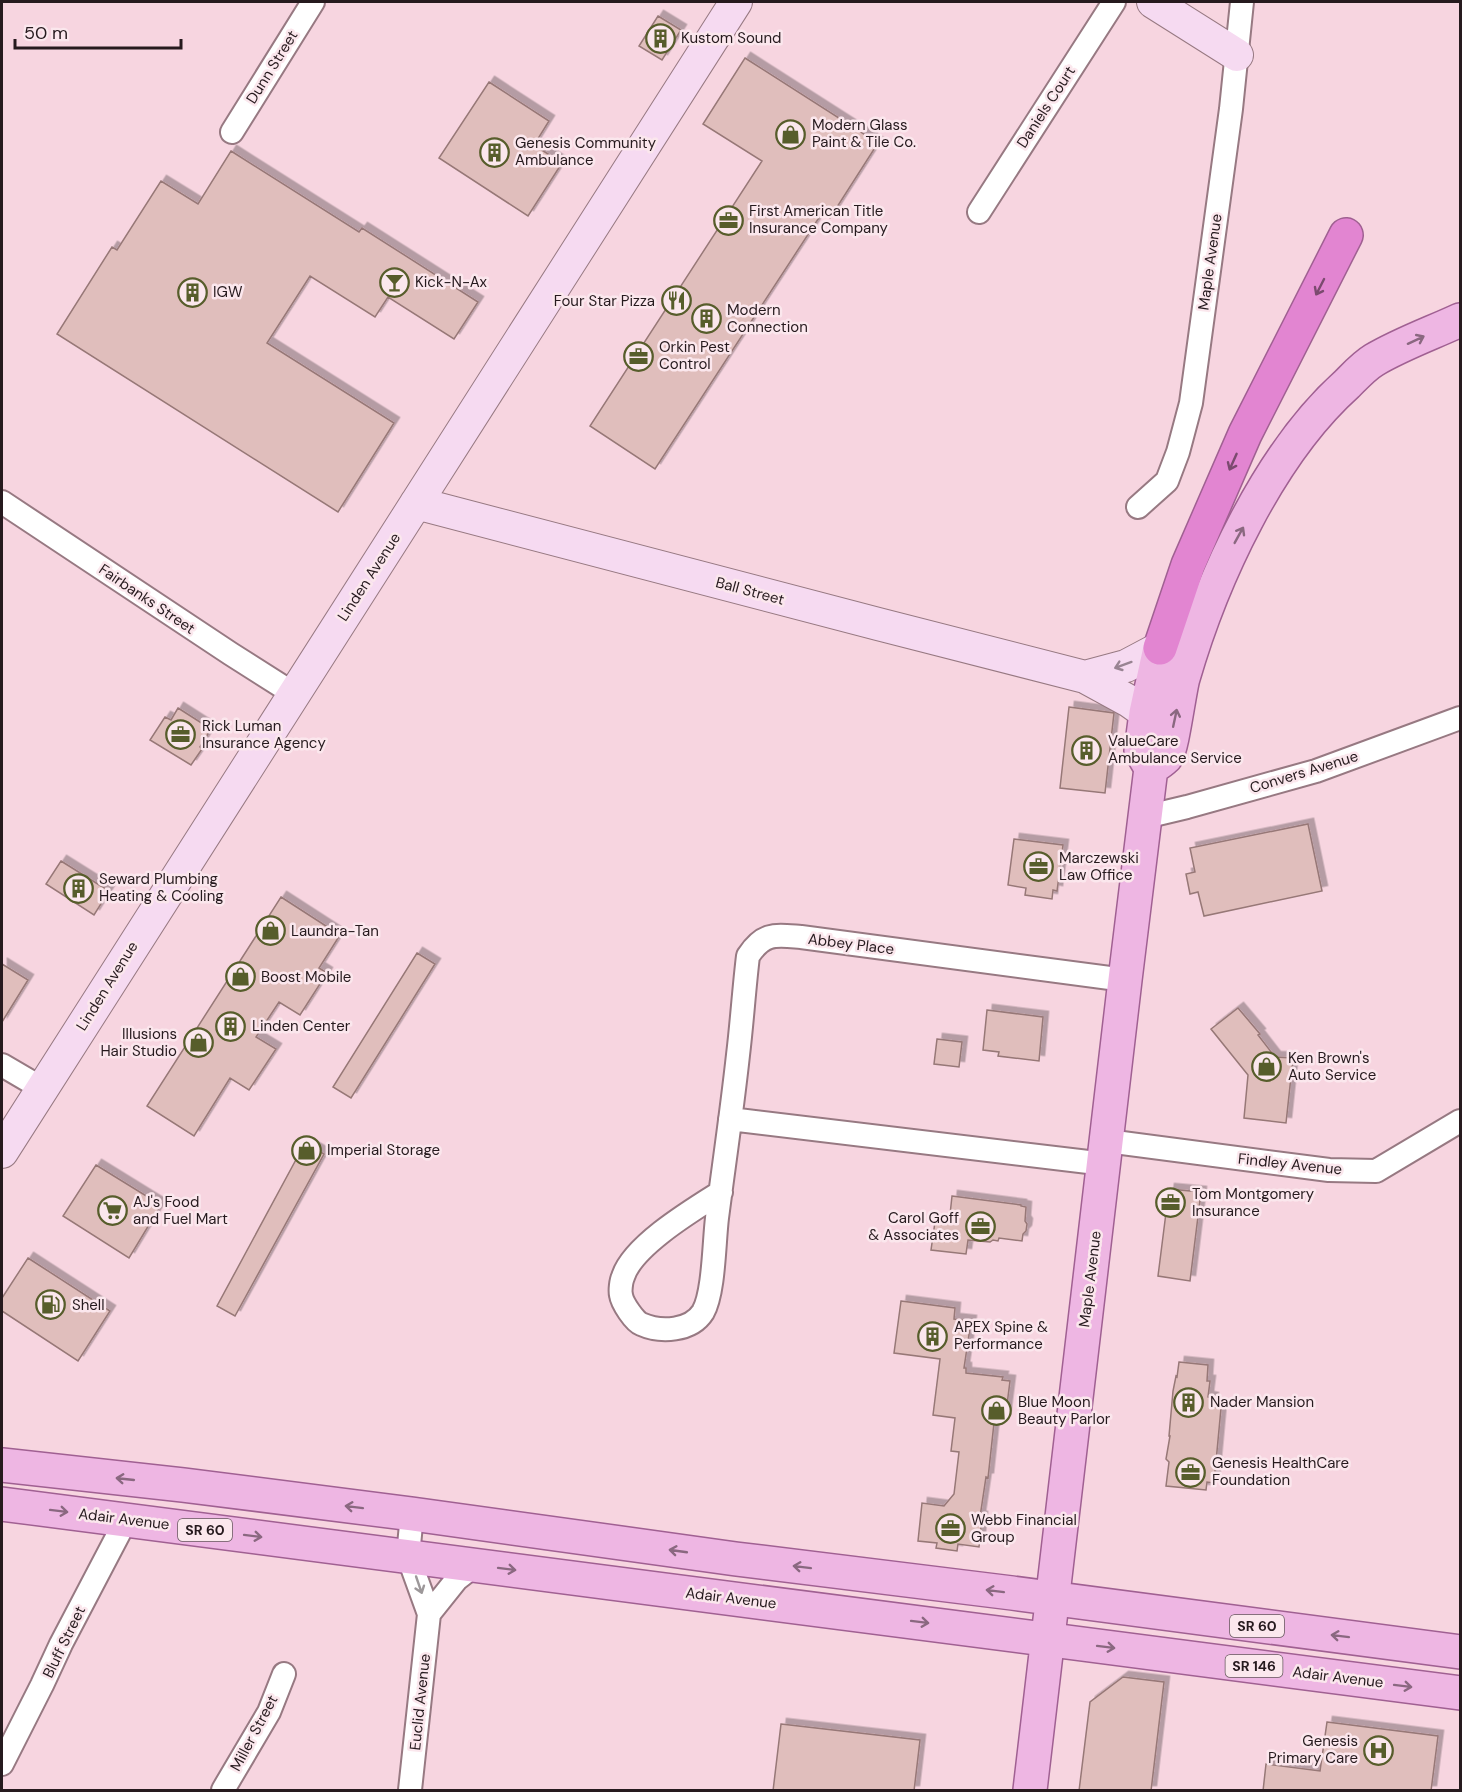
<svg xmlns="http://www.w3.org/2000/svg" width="1462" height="1792" font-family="'DM Sans',sans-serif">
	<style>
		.building { fill: #e0bebc; stroke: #977877; stroke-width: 1.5; filter: url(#shadow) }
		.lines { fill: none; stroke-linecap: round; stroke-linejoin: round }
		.street-casing { stroke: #977982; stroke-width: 26 }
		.secondary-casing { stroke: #977982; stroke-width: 34 }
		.primary-casing { stroke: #a06092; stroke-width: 36 }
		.highway-casing { stroke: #a06092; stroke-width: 36 }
		.street { stroke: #fff; stroke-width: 22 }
		.secondary { stroke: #f6daf1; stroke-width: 32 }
		.primary { stroke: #eeb6e3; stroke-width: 33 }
		.highway { stroke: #e285d1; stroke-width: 33 }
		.oneway { stroke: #7b4a6f }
		.oneway2 { stroke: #8a6880 }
		.oneway3 { stroke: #988492 }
		.oneway4 { stroke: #9d989a }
		.labels { text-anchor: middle; stroke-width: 5; stroke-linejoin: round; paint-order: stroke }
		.shield { fill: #fbe7ed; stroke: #66585c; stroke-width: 1.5 }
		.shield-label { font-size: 14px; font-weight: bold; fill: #261a1e }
		.poi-label { font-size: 15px; fill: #261a1e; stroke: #fbe7ed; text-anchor: start }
		.street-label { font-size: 15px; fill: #261a1e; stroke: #fbe7ed }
	</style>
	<defs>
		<filter id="shadow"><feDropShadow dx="5.5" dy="-5.5" stdDeviation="0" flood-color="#0004"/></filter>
	</defs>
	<rect width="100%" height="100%" fill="#f7d5e0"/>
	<!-- building -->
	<path class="building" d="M658,16L681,30L662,60L639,46Z
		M745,58L878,143L830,218L822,213L655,469L590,426L762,161L703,124Z
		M489,82L549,121L534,145L562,163L528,216L439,158Z
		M231,151L359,232L362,228L478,302L454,339L388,297L375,317L310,276L267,343L394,423L338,512L57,334L112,247L117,250L161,181L198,204Z
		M1069,707L1114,713L1105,793L1060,788Z
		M178,708L211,729L200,747L202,749L191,765L150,740L165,717L171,720Z
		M1308,824L1322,891L1204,916L1198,892L1190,894L1186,874L1195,872L1190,848Z
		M1014,839L1063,845L1057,891L1053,890L1052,899L1025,895L1026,888L1008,885Z
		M61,861L109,891L94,915L46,884Z
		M281,897L340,935L319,968L327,973L300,1015L279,1002L256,1037L276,1049L249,1090L230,1078L194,1136L147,1106Z
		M417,953L435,964L351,1098L333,1087Z
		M2,964L28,980L2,1022Z
		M1238,1008L1260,1034L1258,1035L1275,1057L1293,1058L1286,1123L1244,1118L1248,1075L1211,1029Z
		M987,1010L1043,1017L1039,1061L998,1056L999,1052L983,1050Z
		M937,1039L962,1042L959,1067L934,1064Z
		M305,1143L324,1154L235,1316L217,1306Z
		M96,1165L161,1205L129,1258L63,1216Z
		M1169,1189L1201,1192L1190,1281L1158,1276Z
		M952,1196L1021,1205V1206L1026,1207L1025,1221L1027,1224L1026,1231L1023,1234L1022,1241L999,1238L998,1241L993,1240L990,1242L968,1240L966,1254L931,1250L935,1222L949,1224Z
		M28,1258L110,1311L78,1361L2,1311V1298Z
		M901,1301L955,1308L954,1319L971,1321L964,1368H966V1373L1003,1377L1002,1380L1010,1381L1005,1420L997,1419L996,1423H994L988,1478L986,1477L980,1517H982L979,1547L958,1544L957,1551L936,1548L937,1543L918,1541L922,1503L944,1506L954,1494L959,1452L951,1451L955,1418L933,1415L940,1359L894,1353Z
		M1179,1362L1208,1365L1207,1381H1210L1208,1397L1213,1398L1212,1407L1221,1408L1214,1483L1207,1482L1206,1490L1166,1486L1169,1462L1166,1459L1170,1436H1169L1173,1391L1176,1376L1177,1377Z
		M1123,1677L1164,1682L1151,1791H1079L1090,1702Z
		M1327,1722L1438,1736L1431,1791H1263L1266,1764L1320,1771Z
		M781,1724L920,1740L914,1791H773Z"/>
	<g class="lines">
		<defs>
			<path id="street" d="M232,132L313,2
				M979,212L1114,2
				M2,502L231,654L294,694
				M1138,507L1167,481L1178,452L1191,403L1231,109L1242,2
				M1145,817L1187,807L1316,771L1460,718
				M2,1065L43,1089
				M730,1119L1105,1164
				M1107,1141L1329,1170L1376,1171L1460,1121
				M721,1192C694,1209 632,1246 623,1277C621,1281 620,1291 621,1295C622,1303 635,1322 641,1324C661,1333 691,1331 703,1312C714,1293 714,1242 717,1218C724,1164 732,1110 738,1055C742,1022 744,989 748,956C764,932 775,935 801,937L1125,980
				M429,1614L457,1579L475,1565
				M2,1764L42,1685L61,1644L126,1520
				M223,1790L269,1712L284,1674
				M410,1790L429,1614L408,1556L412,1514"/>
			<path id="secondary" d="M1153,2L1237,55
				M416,503L878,624L1085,677L1129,701L1146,713
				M1085,677L1126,666L1160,648
				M2,1152L736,2"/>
			<path id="primary" d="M1151,768C1156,765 1162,761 1166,757C1172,750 1179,692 1183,678C1212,578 1269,454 1347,384C1355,376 1364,366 1374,360C1401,344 1432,333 1460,320
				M1151,768L1141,751L1146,713L1160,648
				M2,1465L183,1485L412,1514L736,1559L1012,1593L1460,1652
				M2,1504L1460,1693
				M1030,1790L1125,980L1151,768"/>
			<path id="highway" d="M1160,648L1188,565L1245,434L1346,235"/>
		</defs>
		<!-- street casing -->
		<use href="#street" class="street-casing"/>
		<!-- secondary casing -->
		<use href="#secondary" class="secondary-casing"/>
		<!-- primary casing -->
		<use href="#primary" class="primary-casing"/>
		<!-- highway casing -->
		<use href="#highway" class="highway-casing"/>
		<!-- street -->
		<use href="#street" class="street"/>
		<!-- secondary -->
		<use href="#secondary" class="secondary"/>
		<!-- primary -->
		<use href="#primary" class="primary"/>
		<!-- highway -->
		<use href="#highway" class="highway"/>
	</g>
	<!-- one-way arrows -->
	<defs><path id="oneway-shaft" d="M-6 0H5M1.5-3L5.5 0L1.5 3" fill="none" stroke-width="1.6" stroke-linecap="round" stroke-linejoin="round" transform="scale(1.5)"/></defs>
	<g class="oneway">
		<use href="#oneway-shaft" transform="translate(1320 287) rotate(117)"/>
		<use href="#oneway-shaft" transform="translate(1233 462) rotate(114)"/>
	</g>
	<g class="oneway2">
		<use href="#oneway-shaft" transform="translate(1416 340) rotate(-25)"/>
		<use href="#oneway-shaft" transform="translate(1239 535) rotate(-61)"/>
		<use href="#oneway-shaft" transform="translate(1175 718) rotate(-78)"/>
		<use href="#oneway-shaft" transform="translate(125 1479) rotate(-174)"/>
		<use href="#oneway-shaft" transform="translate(354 1507) rotate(-173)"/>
		<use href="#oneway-shaft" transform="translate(59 1511) rotate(7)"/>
		<use href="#oneway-shaft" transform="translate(253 1536) rotate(7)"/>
		<use href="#oneway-shaft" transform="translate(678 1551) rotate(-172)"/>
		<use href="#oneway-shaft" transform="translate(802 1567) rotate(-173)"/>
		<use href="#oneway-shaft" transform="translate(507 1569) rotate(7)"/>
		<use href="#oneway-shaft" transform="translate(995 1591) rotate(-173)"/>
		<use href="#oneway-shaft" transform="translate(920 1622) rotate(7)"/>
		<use href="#oneway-shaft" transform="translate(1340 1636) rotate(-173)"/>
		<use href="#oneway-shaft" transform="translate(1106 1647) rotate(7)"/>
		<use href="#oneway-shaft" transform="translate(1403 1686) rotate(7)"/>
	</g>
	<use class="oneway3" href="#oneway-shaft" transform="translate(1123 665) rotate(160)"/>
	<use class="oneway4" href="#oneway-shaft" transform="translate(419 1585) rotate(71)"/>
	<!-- icons -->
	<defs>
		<symbol id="building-ring" viewBox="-11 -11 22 22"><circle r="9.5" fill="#fbe7ed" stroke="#575d2b" stroke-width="1.5"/><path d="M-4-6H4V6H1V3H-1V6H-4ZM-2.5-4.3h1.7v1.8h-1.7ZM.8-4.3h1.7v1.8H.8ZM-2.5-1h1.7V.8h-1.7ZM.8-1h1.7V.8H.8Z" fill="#575d2b"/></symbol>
		<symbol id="shop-ring" viewBox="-11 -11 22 22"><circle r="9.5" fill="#fbe7ed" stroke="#575d2b" stroke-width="1.5"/><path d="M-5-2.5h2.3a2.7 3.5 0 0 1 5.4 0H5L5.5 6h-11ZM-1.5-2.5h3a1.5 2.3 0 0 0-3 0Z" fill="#575d2b"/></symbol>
		<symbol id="office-ring" viewBox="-11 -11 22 22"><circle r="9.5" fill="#fbe7ed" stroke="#575d2b" stroke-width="1.5"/><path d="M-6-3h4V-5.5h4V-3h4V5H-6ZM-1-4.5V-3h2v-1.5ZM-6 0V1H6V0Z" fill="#575d2b"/></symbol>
		<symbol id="bar-ring" viewBox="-11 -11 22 22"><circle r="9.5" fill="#fbe7ed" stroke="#575d2b" stroke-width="1.5"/><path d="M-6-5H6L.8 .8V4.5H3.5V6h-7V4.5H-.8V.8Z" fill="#575d2b"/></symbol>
		<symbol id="restaurant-ring" viewBox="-11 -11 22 22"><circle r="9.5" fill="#fbe7ed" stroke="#575d2b" stroke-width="1.5"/><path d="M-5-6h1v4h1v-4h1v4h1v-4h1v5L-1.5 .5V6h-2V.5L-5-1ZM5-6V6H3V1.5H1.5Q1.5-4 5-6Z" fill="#575d2b"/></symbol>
		<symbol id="supermarket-ring" viewBox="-11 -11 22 22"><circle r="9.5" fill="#fbe7ed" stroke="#575d2b" stroke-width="1.5"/><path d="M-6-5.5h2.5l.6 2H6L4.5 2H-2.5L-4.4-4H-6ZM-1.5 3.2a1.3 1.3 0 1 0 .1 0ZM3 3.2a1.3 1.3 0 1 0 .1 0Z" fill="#575d2b"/></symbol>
		<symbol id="fuel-ring" viewBox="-11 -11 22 22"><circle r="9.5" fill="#fbe7ed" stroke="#575d2b" stroke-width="1.5"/><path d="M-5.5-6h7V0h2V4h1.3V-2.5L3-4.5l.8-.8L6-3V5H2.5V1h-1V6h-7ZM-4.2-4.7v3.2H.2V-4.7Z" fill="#575d2b"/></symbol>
		<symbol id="hospital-ring" viewBox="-11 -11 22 22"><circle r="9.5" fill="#fbe7ed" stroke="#575d2b" stroke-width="1.5"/><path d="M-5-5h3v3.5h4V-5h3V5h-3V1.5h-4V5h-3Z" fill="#575d2b"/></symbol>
	</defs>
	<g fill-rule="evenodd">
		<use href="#building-ring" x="644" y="22" width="33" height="33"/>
		<use href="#shop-ring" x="774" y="118" width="33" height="33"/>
		<use href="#building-ring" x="478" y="136" width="33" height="33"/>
		<use href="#office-ring" x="712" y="204" width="33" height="33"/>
		<use href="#bar-ring" x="378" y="266" width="33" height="33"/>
		<use href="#building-ring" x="176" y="276" width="33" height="33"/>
		<use href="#restaurant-ring" x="660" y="284" width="33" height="33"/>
		<use href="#building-ring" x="690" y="302" width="33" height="33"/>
		<use href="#office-ring" x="622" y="340" width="33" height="33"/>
		<use href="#office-ring" x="164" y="718" width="33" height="33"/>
		<use href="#building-ring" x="1070" y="734" width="33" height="33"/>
		<use href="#office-ring" x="1022" y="850" width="33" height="33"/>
		<use href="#building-ring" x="62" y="872" width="33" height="33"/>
		<use href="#shop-ring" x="254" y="914" width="33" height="33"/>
		<use href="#shop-ring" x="224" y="960" width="33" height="33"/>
		<use href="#building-ring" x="214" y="1010" width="33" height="33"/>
		<use href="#shop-ring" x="182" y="1026" width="33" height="33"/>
		<use href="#shop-ring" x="1250" y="1050" width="33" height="33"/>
		<use href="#shop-ring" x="290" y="1134" width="33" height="33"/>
		<use href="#office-ring" x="1154" y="1186" width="33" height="33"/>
		<use href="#supermarket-ring" x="96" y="1194" width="33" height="33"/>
		<use href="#office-ring" x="964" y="1210" width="33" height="33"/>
		<use href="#fuel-ring" x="34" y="1288" width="33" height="33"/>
		<use href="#building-ring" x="916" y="1320" width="33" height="33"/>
		<use href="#building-ring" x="1172" y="1386" width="33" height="33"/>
		<use href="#shop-ring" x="980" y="1394" width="33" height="33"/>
		<use href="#office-ring" x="1174" y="1456" width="33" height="33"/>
		<use href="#office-ring" x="934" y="1512" width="33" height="33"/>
		<use href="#hospital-ring" x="1362" y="1734" width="33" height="33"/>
	</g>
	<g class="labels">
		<!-- shield labels -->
		<g class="shield">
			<rect x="178" y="1519" width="54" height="22" rx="4.5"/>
			<rect x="1230" y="1615" width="54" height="22" rx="4.5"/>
			<rect x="1225.5" y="1655" width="57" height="22" rx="4.5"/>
		</g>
		<g class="shield-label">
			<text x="205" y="1535">SR 60</text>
			<text x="1257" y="1631">SR 60</text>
			<text x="1254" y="1671">SR 146</text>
		</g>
		<!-- poi labels -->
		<g class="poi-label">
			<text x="681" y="43">Kustom Sound</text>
			<text x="812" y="130">Modern Glass<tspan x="812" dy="17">Paint &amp; Tile Co.</tspan></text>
			<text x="515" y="148">Genesis Community<tspan x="515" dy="17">Ambulance</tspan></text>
			<text x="749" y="216">First American Title<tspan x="749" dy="17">Insurance Company</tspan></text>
			<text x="415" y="287">Kick-N-Ax</text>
			<text x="213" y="297">IGW</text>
			<text x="655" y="306" text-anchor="end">Four Star Pizza</text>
			<text x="727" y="315">Modern<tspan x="727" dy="17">Connection</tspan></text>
			<text x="659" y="352">Orkin Pest<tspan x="659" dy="17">Control</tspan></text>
			<text x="202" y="731">Rick Luman<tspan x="202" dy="17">Insurance Agency</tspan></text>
			<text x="1108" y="746">ValueCare<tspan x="1108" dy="17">Ambulance Service</tspan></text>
			<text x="1059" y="863">Marczewski<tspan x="1059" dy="17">Law Office</tspan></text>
			<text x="99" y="884">Seward Plumbing<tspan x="99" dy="17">Heating &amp; Cooling</tspan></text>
			<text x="291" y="936">Laundra-Tan</text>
			<text x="261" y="982">Boost Mobile</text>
			<text x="252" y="1031">Linden Center</text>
			<text x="177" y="1039" text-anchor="end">Illusions<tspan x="177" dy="17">Hair Studio</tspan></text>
			<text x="1288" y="1063">Ken Brown's<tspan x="1288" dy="17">Auto Service</tspan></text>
			<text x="327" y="1155">Imperial Storage</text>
			<text x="1192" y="1199">Tom Montgomery<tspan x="1192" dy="17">Insurance</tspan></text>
			<text x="133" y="1207">AJ's Food<tspan x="133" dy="17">and Fuel Mart</tspan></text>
			<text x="959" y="1223" text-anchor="end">Carol Goff<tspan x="959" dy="17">&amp; Associates</tspan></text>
			<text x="72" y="1310">Shell</text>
			<text x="954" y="1332">APEX Spine &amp;<tspan x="954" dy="17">Performance</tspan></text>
			<text x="1018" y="1407">Blue Moon<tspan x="1018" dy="17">Beauty Parlor</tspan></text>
			<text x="1210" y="1407">Nader Mansion</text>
			<text x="1212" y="1468">Genesis HealthCare<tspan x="1212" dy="17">Foundation</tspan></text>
			<text x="971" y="1525">Webb Financial<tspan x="971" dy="17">Group</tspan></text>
			<text x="1358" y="1746" text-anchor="end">Genesis<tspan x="1358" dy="17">Primary Care</tspan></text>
		</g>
		<!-- street labels -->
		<g class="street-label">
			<text transform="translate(272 67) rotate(-58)" y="5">Dunn Street</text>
			<text transform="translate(1046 107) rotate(-57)" y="5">Daniels Court</text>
			<text transform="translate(1210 262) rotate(-82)" y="5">Maple Avenue</text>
			<text transform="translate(369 577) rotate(-57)" y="5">Linden Avenue</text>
			<text transform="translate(750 591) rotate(15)" y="5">Ball Street</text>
			<text transform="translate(147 599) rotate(34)" y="5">Fairbanks Street</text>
			<text transform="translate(1304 772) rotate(-17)" y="5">Convers Avenue</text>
			<text transform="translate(851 944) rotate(7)" y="5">Abbey Place</text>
			<text transform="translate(107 986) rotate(-58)" y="5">Linden Avenue</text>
			<text transform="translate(1290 1164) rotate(6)" y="5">Findley Avenue</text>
			<text transform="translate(1090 1279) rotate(-83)" y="5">Maple Avenue</text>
			<text transform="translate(124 1519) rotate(7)" y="5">Adair Avenue</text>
			<text transform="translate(731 1598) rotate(7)" y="5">Adair Avenue</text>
			<text transform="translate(64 1642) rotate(-64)" y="5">Bluff Street</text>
			<text transform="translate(1338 1677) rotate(7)" y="5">Adair Avenue</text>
			<text transform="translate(420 1702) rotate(-84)" y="5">Euclid Avenue</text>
			<text transform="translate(254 1733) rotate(-62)" y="5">Miller Street</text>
		</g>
	</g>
	<!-- border -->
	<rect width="1462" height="1792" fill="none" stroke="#261a1e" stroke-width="6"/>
	<!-- scale -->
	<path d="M15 39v9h166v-9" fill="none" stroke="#261a1e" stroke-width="3"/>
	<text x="24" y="39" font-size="18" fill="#261a1e" stroke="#fbe7ed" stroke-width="4.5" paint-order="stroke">50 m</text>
</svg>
